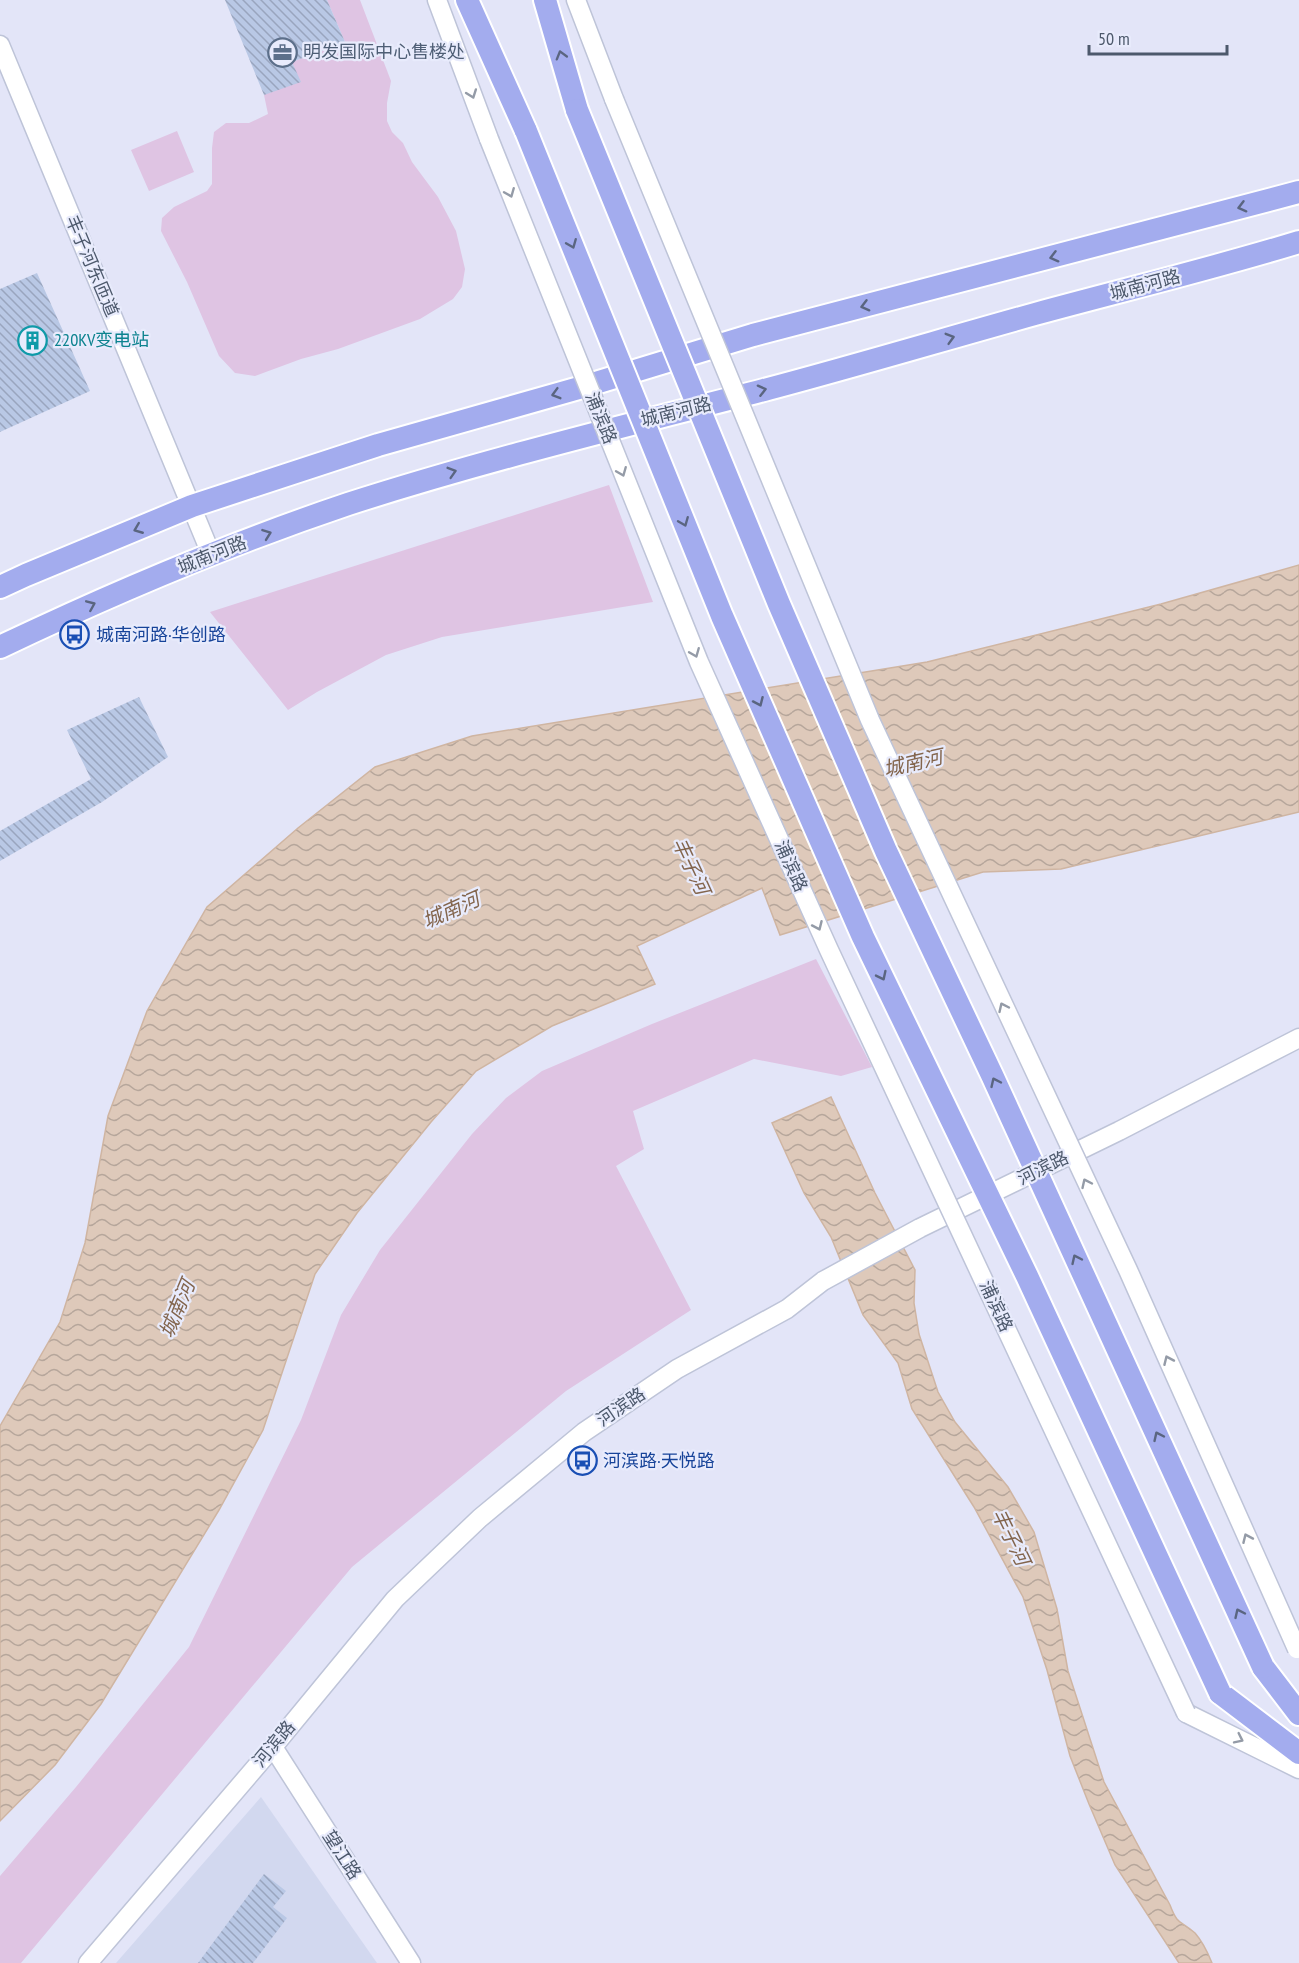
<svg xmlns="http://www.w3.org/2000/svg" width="1299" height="1963" font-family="'PT Sans Narrow','Noto Sans SC',sans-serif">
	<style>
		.residential { fill: #d2d8ef }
		.green { fill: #dfc4e3 }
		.water { fill: url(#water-waves); stroke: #cfb5a2; stroke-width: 1.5 }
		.building { fill: url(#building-back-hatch) }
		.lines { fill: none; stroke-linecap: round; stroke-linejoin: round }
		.minor-casing { stroke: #bec4d8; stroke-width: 21 }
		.major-casing { stroke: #fff; stroke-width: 26 }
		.minor { stroke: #fff; stroke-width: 18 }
		.major { stroke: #a3acee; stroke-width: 22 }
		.minor-bridge-casing { stroke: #bec4d8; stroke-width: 21; stroke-linecap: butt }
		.major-bridge-casing { stroke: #fff; stroke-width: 26; stroke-linecap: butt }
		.minor-bridge { stroke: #fff; stroke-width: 18 }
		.major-bridge { stroke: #a3acee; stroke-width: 22 }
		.oneway { stroke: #5a6580 }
		.oneway2 { stroke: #949ba7 }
		.labels { text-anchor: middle; stroke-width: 4.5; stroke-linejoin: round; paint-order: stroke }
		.service-label { font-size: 18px; fill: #4e5e75; stroke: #e8ebfc; text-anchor: start }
		.street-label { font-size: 18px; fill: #4d596c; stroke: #e8ebfc }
		.culture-label { font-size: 18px; fill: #0d838f; stroke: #e8ebfc; text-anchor: start }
		.transit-label { font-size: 18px; fill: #164399; stroke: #e8ebfc; text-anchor: start }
		.water-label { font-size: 20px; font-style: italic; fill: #83654d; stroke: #e8ebfc }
	</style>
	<defs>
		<pattern id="water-waves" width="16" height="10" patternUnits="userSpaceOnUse" patternTransform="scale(1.5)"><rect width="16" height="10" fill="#dec9ba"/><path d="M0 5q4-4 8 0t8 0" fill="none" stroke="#b6a69b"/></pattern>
		<pattern id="building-back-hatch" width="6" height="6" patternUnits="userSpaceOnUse" patternTransform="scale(1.5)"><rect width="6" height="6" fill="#b9c8e5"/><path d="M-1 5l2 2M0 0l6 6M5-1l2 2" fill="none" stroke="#99a5be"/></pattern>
	</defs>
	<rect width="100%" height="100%" fill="#e3e5f8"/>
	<!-- residential -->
	<path class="residential" d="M261,1797L377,1963H116Z"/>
	<!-- green -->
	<path class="green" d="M327,0H360L391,81L387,103V121L392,132L403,143L412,162L438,197L456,231L465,269L462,287L453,299L420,319L338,349L301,359L255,376L235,373L219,356L187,282L161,231L162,218L174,207L207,191L212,184V148L214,132L226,123H249L268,114L264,95L292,62L345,42Z
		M177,131L194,172L149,191L131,150Z
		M609,485L653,602L442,637L386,655L317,692L288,710L210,612Z
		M816,959L872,1067L841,1076L754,1059L633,1111L644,1149L616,1166L691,1310L566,1391L352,1567L21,1963H0V1876L76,1787L189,1647L301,1420L341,1315L380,1250L472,1134L506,1098L542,1071L652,1024Z"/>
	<!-- water -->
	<path class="water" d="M1299,565V812L1061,869L983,872L780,935L762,888L637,946L655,984L552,1026L476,1071L431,1122L357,1213L315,1274L263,1430L219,1510L101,1704L55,1765L0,1821V1426L60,1322L85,1243L108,1116L147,1011L207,907L298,828L375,767L472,736L927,662L1161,604Z
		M831,1097L875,1193L915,1270L914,1303L919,1334L938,1392L955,1422L1008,1487L1034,1532L1057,1609L1068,1671L1104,1782L1170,1905C1178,1926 1180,1920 1195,1933C1202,1941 1208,1953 1212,1963H1179L1115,1865L1089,1804L1070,1756L1047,1670L1023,1597L974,1507L912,1409L898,1363L863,1315L831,1237L804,1193L772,1123Z"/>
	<!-- building -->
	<path class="building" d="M225,0H327L345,42L292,62L301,82L264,95Z
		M37,273L90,391L0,432V289Z
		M139,697L168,757L102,802L0,861V831L91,779L67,730Z
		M264,1874L286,1891L273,1907L287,1918L253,1963H198Z"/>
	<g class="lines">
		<defs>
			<path id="minor" d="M437,0L489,139
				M576,0L614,99
				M0,45L211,554
				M1186,1713L1299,1769
				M273,1747L411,1963
				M88,1963L273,1747L395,1599L480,1518L584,1432L677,1369L787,1309L823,1281L920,1228L1119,1131L1299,1038"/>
			<path id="major" d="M467,0L526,131
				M545,0L577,110
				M0,587L26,575L192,506L378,445L579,388L753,335L1299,192
				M0,647C113,593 229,544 348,504C485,460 625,426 764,390C855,366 945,339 1035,314C1123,290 1211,269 1299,242
				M1263,1667L1299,1714
				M1220,1693L1299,1753"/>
		</defs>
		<!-- minor casing -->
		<use href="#minor" class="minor-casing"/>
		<!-- major casing -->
		<use href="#major" class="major-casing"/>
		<!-- minor -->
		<use href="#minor" class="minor"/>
		<!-- major -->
		<use href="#major" class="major"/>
		<defs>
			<path id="minor-bridge" d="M614,99L870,720L1128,1270L1297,1649
				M489,139L699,662L829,950L1186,1713"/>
			<path id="major-bridge" d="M577,110L779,604L886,851L992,1075L1263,1667
				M526,131L722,616L863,937L1027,1276L1220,1693"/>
		</defs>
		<!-- minor-bridge casing -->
		<use href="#minor-bridge" class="minor-bridge-casing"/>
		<!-- major-bridge casing -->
		<use href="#major-bridge" class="major-bridge-casing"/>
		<!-- minor-bridge -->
		<use href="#minor-bridge" class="minor-bridge"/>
		<!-- major-bridge -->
		<use href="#major-bridge" class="major-bridge"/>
	</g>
	<!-- one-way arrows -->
	<defs><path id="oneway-chevron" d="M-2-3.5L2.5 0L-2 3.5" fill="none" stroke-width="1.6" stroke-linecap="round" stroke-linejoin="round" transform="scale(1.5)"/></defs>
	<g class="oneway">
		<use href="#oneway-chevron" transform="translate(561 55) rotate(-106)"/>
		<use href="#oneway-chevron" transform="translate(1242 207) rotate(165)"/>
		<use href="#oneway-chevron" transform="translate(572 244) rotate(68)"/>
		<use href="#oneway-chevron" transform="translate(1054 257) rotate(165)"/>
		<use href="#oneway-chevron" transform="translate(865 306) rotate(165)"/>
		<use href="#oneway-chevron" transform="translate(950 338) rotate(-16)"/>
		<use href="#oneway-chevron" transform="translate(762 390) rotate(-14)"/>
		<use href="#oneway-chevron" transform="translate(556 394) rotate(164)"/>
		<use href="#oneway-chevron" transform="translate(452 472) rotate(-17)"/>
		<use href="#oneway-chevron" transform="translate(684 522) rotate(68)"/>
		<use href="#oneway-chevron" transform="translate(138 529) rotate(158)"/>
		<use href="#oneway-chevron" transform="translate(267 534) rotate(-20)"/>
		<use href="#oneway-chevron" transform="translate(91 605) rotate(-23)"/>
		<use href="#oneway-chevron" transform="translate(759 702) rotate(66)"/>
		<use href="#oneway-chevron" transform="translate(882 976) rotate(64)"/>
		<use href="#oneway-chevron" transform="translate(995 1082) rotate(-115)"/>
		<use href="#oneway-chevron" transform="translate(1076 1259) rotate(-115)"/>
		<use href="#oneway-chevron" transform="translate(1158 1436) rotate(-115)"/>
		<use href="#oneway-chevron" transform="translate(1239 1613) rotate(-115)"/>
	</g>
	<g class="oneway2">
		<use href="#oneway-chevron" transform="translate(472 94) rotate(70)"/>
		<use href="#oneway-chevron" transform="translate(510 193) rotate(68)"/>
		<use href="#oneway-chevron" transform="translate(622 472) rotate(68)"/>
		<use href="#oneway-chevron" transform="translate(695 653) rotate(68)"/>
		<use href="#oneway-chevron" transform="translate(818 926) rotate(66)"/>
		<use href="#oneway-chevron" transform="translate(1003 1007) rotate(-115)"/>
		<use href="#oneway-chevron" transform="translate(1086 1183) rotate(-115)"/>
		<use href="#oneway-chevron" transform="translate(1168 1360) rotate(-114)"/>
		<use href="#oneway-chevron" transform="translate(1247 1538) rotate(-114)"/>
		<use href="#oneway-chevron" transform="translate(1239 1739) rotate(26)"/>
	</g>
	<!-- icons -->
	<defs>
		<symbol id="office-ring" viewBox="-11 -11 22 22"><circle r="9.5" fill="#e8ebfc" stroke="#5c6f8a" stroke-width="1.5"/><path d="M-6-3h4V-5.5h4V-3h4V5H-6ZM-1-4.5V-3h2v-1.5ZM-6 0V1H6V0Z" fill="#5c6f8a"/></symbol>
		<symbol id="building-ring" viewBox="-11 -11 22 22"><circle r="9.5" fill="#e8ebfc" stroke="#0f9aa8" stroke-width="1.5"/><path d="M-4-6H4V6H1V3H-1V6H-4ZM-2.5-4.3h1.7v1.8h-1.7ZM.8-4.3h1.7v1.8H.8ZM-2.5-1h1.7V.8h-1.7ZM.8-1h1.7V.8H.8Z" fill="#0f9aa8"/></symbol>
		<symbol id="bus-ring" viewBox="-11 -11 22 22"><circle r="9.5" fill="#e8ebfc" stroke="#1a4fb4" stroke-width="1.5"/><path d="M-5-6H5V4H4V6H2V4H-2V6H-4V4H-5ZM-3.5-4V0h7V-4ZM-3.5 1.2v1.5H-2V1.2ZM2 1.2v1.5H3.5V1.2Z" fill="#1a4fb4"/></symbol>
	</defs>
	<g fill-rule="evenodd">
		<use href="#office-ring" x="266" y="36" width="33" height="33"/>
		<use href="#building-ring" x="16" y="324" width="33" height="33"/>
		<use href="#bus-ring" x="58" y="618" width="33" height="33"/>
		<use href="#bus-ring" x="566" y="1444" width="33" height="33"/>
	</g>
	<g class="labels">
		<!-- service labels -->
		<g class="service-label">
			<text x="303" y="58">明发国际中心售楼处</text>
		</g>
		<!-- street labels -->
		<g class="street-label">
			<text transform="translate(92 266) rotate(67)" y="6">丰子河东匝道</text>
			<text transform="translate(1145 285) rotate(-15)" y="6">城南河路</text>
			<text transform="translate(676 412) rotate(-14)" y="6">城南河路</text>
			<text transform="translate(601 418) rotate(68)" y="6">浦滨路</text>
			<text transform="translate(212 555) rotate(-22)" y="6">城南河路</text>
			<text transform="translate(791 866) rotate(66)" y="6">浦滨路</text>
			<text transform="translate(1043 1168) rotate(-26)" y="6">河滨路</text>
			<text transform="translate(996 1306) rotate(65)" y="6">浦滨路</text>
			<text transform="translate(621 1407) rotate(-34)" y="6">河滨路</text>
			<text transform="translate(274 1744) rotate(-50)" y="6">河滨路</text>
			<text transform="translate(342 1855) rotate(57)" y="6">望江路</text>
		</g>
		<!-- culture labels -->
		<g class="culture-label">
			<text x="54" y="346">220KV变电站</text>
		</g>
		<!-- transit labels -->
		<g class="transit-label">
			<text x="96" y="641">城南河路·华创路</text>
			<text x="603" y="1467">河滨路·天悦路</text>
		</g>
		<!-- water labels -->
		<g class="water-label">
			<text transform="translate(913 763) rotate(-13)" y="7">城南河</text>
			<text transform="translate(691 866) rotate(65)" y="7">丰子河</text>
			<text transform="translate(451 910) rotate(-24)" y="7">城南河</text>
			<text transform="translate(177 1309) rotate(-67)" y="7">城南河</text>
			<text transform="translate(1011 1537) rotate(64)" y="7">丰子河</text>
		</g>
	</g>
	<!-- scale -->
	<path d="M1089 45v9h138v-9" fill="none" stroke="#4d596c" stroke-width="3"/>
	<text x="1098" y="45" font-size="18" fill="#4d596c" stroke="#e8ebfc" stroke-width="4.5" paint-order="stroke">50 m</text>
</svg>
